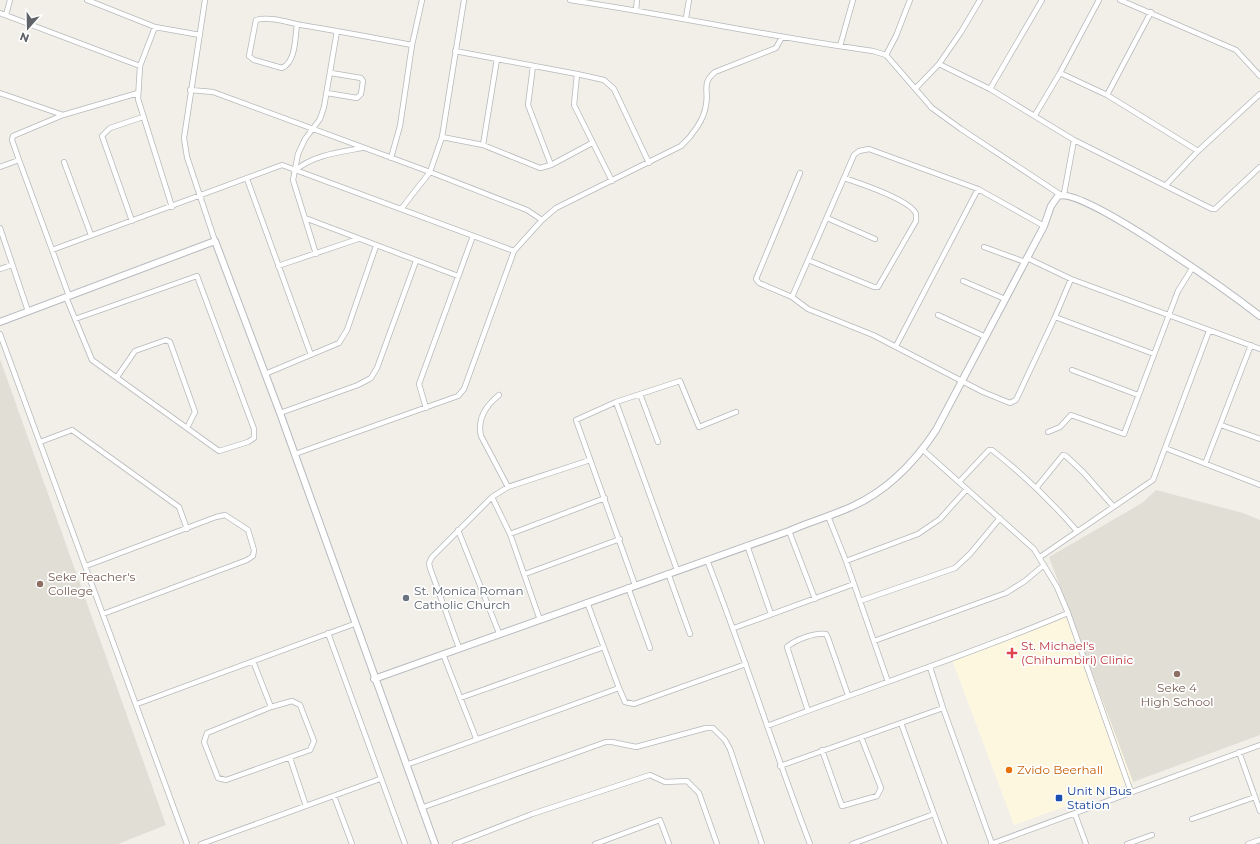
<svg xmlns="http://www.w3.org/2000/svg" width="1260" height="844" font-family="Montserrat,sans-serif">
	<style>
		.commercial { fill: #fef7e0 }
		.education { fill: #e1ded6 }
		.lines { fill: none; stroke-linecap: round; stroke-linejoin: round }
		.street-casing { stroke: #b5b8bc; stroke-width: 6 }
		.secondary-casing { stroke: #b6babf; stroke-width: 8 }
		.street { stroke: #fff; stroke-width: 4.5 }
		.secondary { stroke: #fff; stroke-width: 6 }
		.education-dot { fill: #8d6e63; stroke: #fff; stroke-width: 1.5 }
		.worship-dot { fill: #6b7280; stroke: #fff; stroke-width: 1.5 }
		.health-dot { fill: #e0444e; stroke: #fff; stroke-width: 1.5 }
		.food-dot { fill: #e8710a; stroke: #fff; stroke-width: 1.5 }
		.transit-dot { fill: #1a4fb4; stroke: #fff; stroke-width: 1.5 }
		.labels { text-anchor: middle; stroke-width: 3.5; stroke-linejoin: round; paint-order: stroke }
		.education-label { font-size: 12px; fill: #785e54; stroke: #fff; text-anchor: start }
		.worship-label { font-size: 12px; fill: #5b616d; stroke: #fff; text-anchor: start }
		.health-label { font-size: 12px; fill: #be3a42; stroke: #fff; text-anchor: start }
		.food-label { font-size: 12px; fill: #c56008; stroke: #fff; text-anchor: start }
		.transit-label { font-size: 12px; fill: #164399; stroke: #fff; text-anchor: start }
	</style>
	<rect width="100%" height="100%" fill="#f1efe8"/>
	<!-- commercial -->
	<path class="commercial" d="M1071,613L1133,782L1014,825L951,657Z"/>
	<!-- education -->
	<path class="education" d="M0,359L166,825L118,844H0Z
		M1156,490L1243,513L1260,520V735L1133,782L1049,557L1142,503Z"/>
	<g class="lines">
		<defs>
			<path id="street" d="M87,0L155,27L200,35
				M205,0L184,138L187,157L215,241
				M570,0C671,15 771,37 873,51L886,55L932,108L961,129L1061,195
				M1120,0L1236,50L1260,76
				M636,10L637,0
				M0,13L140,66L155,27
				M6,15L10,0
				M686,18L689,0
				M297,24C295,38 296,62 282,68L254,60L249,56L256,20C269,16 287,22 301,25C338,31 375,38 412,45L400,126L391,158
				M412,45L422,0
				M840,46L853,0
				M455,51L577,74
				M886,55L896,36L910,0
				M939,64L961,32L980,0
				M140,66L138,99L172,207
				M533,66L528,105L551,165
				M1060,73L1099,0
				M916,88L939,64L990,89L1074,140L1212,209H1215L1260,167
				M990,89L1042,0
				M190,90L213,92L430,172L527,210L542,220
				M0,93L63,115L138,93
				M327,93L357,98L361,94L363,81L361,78L331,73
				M1107,95L1151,12
				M1035,115L1060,73L1107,95L1198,151
				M442,137L483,145L540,168L551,165L592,143
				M483,145L497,59
				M19,160L12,140L13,136L63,115
				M64,162L91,235
				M0,167L19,160L69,296
				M296,170C313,155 340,152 362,148
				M247,179L311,355
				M612,181L574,105L577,74L604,80L614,89L649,163
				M1166,185L1198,151L1260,94
				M1064,194L1074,140
				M401,209L430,172L442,137L464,0
				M305,218L458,276
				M827,218L875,239
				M132,221L102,136L110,128L143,117
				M1044,226L978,189L869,149L859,151L854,155L792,297L808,309L873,335L983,392L1010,403L1016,400L1055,317L1071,279
				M0,228L28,311
				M984,247L1025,262
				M52,250L282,165L514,251
				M316,254L293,180L298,154L305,139L320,119L324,107L337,31
				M1027,258L1071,279L1260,349
				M808,260L874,287H878L916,221V214C911,200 859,183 844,178
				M278,266L358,239
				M0,269L12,265
				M963,281L1005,299
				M66,297L92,360L219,451L248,442L254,438V429L197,276L75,319
				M792,297L759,283L756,279L800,173
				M938,315L986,337
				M1055,317L1154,354
				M0,334L187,844
				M896,346L978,189
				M1072,370L1138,395
				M265,374L339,343L347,330L376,246
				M117,377L135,351L166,340L170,342L195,412L187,428
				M640,394L658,442
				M499,395C486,406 477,418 481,436L508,487
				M616,402L680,381L699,427L736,412
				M426,408L419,384L473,236
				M280,413L358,385L371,378L377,368L416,261
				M1221,425L1260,439
				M1048,432L1060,427L1071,415L1124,434L1178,291L1193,267
				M40,442L72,430L179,507L187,529
				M1165,448L1260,485
				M923,450L1034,549L1057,587L1068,613L1131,792
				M295,454L458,396L464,389L514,251L542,220L556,208L681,146C692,136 704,120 706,105C709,89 701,84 715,72L776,48L782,37
				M1205,464L1251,345
				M959,482L989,450H992C1024,475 1051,501 1077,531
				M1037,487L1063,455L1066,456L1083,472L1113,506
				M492,497L510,534L540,620
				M828,516L846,561L888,682
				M458,530L499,633
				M789,531L815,599
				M510,534L605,498
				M747,545L771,614
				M1040,557L1153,480L1209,331
				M707,560C744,654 774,750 810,844
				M846,561L918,534L940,519L966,490
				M86,566L216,517L225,515L248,530L254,550L253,556L247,560L103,614
				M668,573L690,634
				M525,574L620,539
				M635,585L576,420L616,402L677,570
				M628,587L650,648
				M860,601L955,568L970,554L1000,518
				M587,602L619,688L625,702L634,704L746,664
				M734,628L854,584
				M328,633L405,844
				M874,641L1006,593L1025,581L1044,565
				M459,648L430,568L429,563L432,557L492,497L508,487L590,460
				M443,654L476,738
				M253,661L271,707
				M930,667L943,708L992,844
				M460,698L604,647
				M292,701L300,705L314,741L310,750L226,780L218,778L204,742L207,733L271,707Z
				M137,704L354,624
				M808,711L787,647C795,640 815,632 826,634L828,638L848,695
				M901,723L945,844
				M767,726C867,688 969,655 1068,613
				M822,750L842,806L877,796L881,788L861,737
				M1239,752L1260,811
				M290,758L306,806
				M406,765L619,688
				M780,766L943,708
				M334,796L352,844
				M421,808L606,742H612L636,747L706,728H713L725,740L730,749L762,844
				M1075,814L1086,844
				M1192,819L1255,797
				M201,844L380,779
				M455,844L532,814L650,775L665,782L687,781L699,793L717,844
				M595,844L660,820L669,844
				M852,844L934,814
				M991,844L1260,745
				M1127,844L1152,835
				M1248,844L1260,840"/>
			<path id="secondary" d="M0,322L215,241L280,413L435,844
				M374,679L789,531C809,522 831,516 851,507C887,491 915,462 936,430L1044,226L1051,206L1058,196C1083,186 1234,296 1260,316"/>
		</defs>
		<!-- street casing -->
		<use href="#street" class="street-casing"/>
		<!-- secondary casing -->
		<use href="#secondary" class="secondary-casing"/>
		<!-- street -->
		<use href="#street" class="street"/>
		<!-- secondary -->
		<use href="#secondary" class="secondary"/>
	</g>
	<!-- markers -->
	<g class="education-dot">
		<circle cx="40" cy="584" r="4"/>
		<circle cx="1177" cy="674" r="4"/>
	</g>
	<circle class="worship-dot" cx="406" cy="598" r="4"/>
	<path class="health-dot" d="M1010 647h4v4h4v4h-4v4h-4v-4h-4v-4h4z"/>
	<circle class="food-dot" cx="1009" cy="770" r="4"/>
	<rect class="transit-dot" x="1055" y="794" width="8" height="8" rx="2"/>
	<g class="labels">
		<!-- education labels -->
		<g class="education-label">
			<text x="48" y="581">Seke Teacher's<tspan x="48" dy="14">College</tspan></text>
			<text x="1177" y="692" text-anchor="middle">Seke 4<tspan x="1177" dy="14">High School</tspan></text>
		</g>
		<!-- worship labels -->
		<g class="worship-label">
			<text x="414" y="595">St. Monica Roman<tspan x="414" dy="14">Catholic Church</tspan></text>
		</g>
		<!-- health labels -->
		<g class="health-label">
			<text x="1021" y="650">St. Michael's<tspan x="1021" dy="14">(Chihumbiri) Clinic</tspan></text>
		</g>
		<!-- food labels -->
		<g class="food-label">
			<text x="1017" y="774">Zvido Beerhall</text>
		</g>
		<!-- transit labels -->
		<g class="transit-label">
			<text x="1067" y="795">Unit N Bus<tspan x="1067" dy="14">Station</tspan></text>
		</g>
	</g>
	<!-- north arrow -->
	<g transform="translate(28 28) rotate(200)" stroke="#ffffff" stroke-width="3" paint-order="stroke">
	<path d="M0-3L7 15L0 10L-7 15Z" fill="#5f6368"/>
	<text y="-6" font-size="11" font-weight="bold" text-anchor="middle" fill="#5f6368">N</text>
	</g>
</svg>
